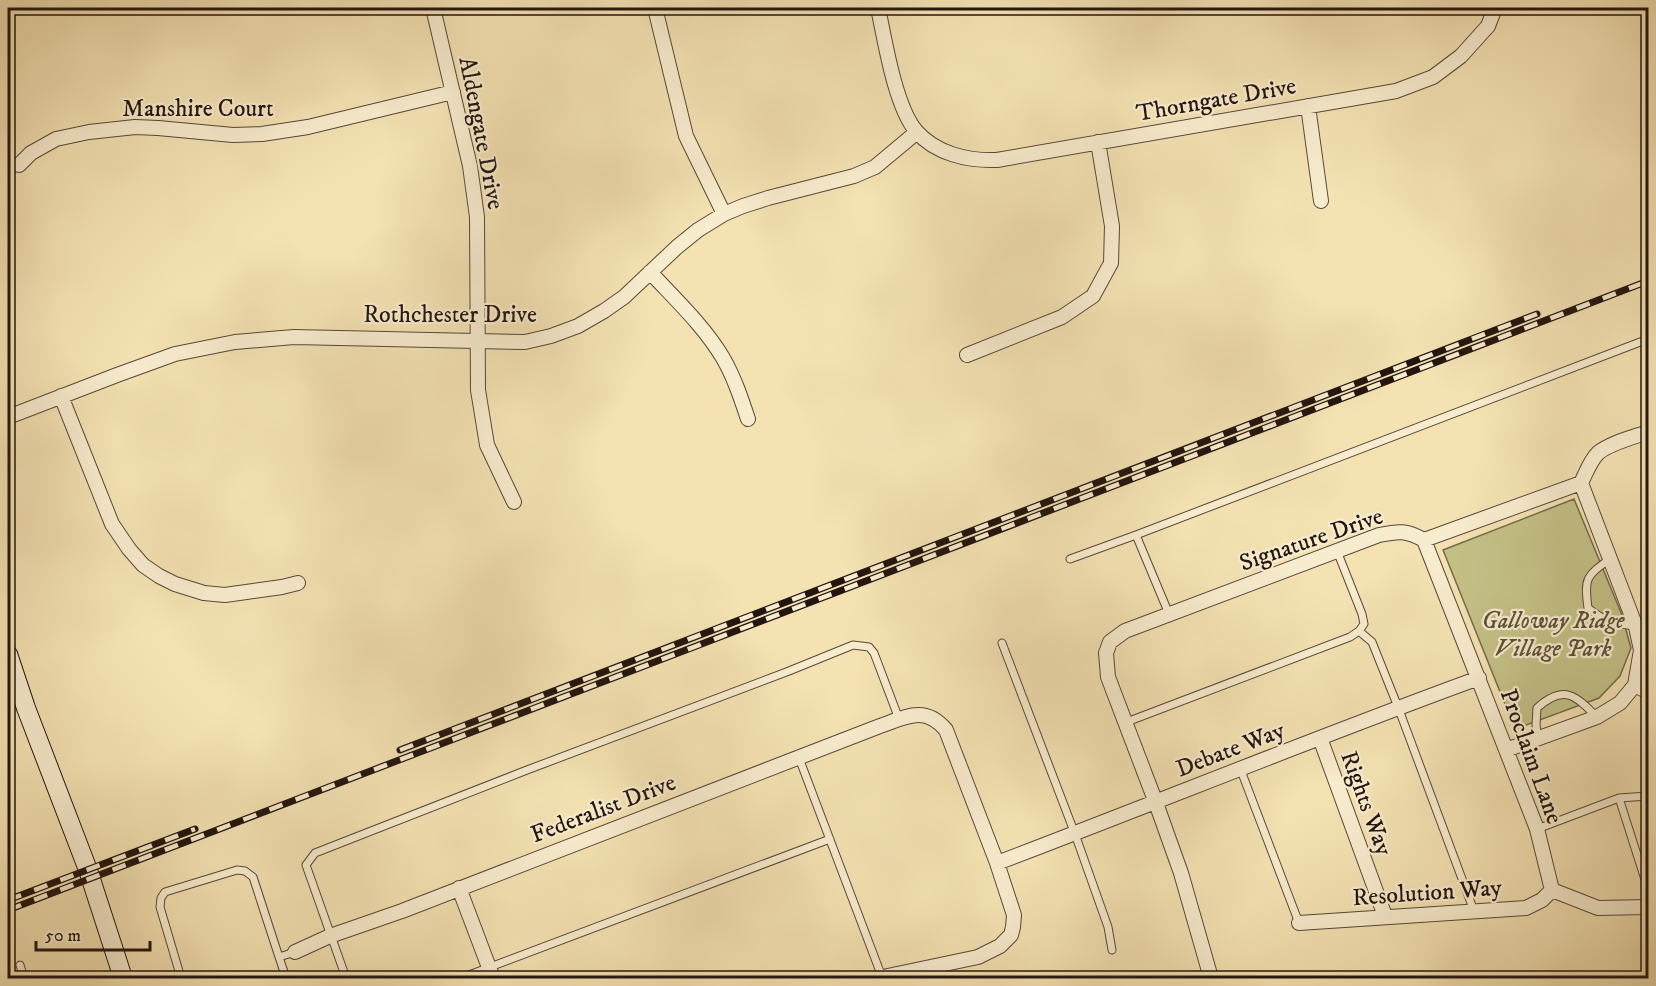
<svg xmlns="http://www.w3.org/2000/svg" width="1656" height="986" font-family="'IM FELL DW Pica',serif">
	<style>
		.green { fill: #c4c187; stroke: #746b4b; stroke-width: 1.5 }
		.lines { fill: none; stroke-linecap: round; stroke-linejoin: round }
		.lane-casing { stroke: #574838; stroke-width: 9 }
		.street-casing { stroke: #574838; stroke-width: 16 }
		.secondary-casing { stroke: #23150f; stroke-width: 20 }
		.lane { stroke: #f8ecce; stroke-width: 7 }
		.street { stroke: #f8ecce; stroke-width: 14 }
		.secondary { stroke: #f8ecce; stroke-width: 18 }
		.rail-casing { stroke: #23150f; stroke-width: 7 }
		.rail { stroke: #f8ecce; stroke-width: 4.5; stroke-dasharray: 14; stroke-linecap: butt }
		.labels { text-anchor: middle; stroke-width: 4.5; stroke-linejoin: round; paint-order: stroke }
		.street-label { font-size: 24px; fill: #23150f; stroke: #f8ecce }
		.park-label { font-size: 24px; font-style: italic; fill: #5b5139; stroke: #f8ecce }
	</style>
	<rect width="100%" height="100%" fill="#f4e2b3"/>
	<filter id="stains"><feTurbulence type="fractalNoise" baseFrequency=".00333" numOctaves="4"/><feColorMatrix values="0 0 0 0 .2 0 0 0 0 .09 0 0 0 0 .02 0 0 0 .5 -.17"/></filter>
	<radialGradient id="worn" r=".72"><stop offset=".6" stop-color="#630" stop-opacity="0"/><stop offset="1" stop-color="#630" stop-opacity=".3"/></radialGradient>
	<!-- green -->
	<path class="green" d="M1574,499L1622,615L1631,648L1620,676L1599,698L1515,729L1443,550Z"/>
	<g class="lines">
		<defs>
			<path id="lane" d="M1136,535L1169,614
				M1070,559L1136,535L1648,339
				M1610,559C1586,576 1584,578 1588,608C1603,621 1616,624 1635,626
				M1359,631L1372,642L1398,707L1474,911
				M1002,643L1075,834L1108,927L1112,950
				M1124,723L1350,637L1359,631L1364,624L1362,614L1337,551
				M1538,739L1536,725L1537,708C1564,684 1575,695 1597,717
				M799,758L882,977
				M1240,768L1299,923
				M1619,798L1648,889
				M1537,829L1619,798L1648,796
				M279,957L286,978
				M20,965L24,978
				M181,978L160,907L161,898L165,892L237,870L245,871L253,877L279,957L295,952
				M346,978L306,865L315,853L527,770L789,671L853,645L869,647L874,653L899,719
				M461,978L830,839"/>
			<path id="street" d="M433,8L470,166L477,217L478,390L487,445L514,502
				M655,8L686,136L724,214
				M878,8C885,41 895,106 916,131C936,154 968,161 997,160L1396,91L1433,77L1461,56L1488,26L1495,8
				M1308,106L1321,201
				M19,165L31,153L56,139L89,132L135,127L158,128L233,135L262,134L308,127L453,92
				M650,272C675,299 704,326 723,358C734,377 741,398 748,419
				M967,355L1062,317L1093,296L1111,263L1112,226L1098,142
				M61,396L112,524L129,549L143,565L159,576L175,584L204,593L225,595L282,587L298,583
				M8,417L117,375L175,354L235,342L294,337L525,342L551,336L578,326L604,311L624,297L677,247L698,230L724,214L743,206L768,198L854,176L875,167L917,132
				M1581,483L1636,627L1641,650L1635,685
				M1424,540L1537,829L1552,890
				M1320,738L1385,916
				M1506,750L1597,717L1620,703L1635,685L1648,692
				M997,863C1158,802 1317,737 1479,678
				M459,888L493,978
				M1552,890L1598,908L1648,907
				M1299,923L1526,908L1542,900L1552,890
				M295,952L330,936L402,911L880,726C906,717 925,705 946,730L997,863L1014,915L1013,927L1011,935L1000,946L978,957L878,978
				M1211,978L1181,873L1156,803L1108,677L1106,653L1110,642L1125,631L1379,535C1399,531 1406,530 1424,540L1581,483C1586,473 1590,461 1598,453C1610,443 1634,437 1648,432"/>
			<path id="secondary" d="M8,654L26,708L88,870L123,978"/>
		</defs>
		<!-- lane casing -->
		<use href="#lane" class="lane-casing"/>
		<!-- street casing -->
		<use href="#street" class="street-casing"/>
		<!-- secondary casing -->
		<use href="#secondary" class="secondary-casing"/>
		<!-- lane -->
		<use href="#lane" class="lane"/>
		<!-- street -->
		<use href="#street" class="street"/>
		<!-- secondary -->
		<use href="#secondary" class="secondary"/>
		<defs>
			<path id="rail" d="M400,750L1537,314
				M8,900L195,829
				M8,910L1648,281"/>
		</defs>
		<!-- rail casing -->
		<use href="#rail" class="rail-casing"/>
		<!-- rail -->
		<use href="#rail" class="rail"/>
	</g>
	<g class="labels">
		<!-- street labels -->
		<g class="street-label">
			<text transform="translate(1216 99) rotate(-10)" y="8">Thorngate Drive</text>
			<text x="198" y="116">Manshire Court</text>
			<text transform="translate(482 133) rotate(79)" y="8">Aldengate Drive</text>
			<text x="450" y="322">Rothchester Drive</text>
			<text transform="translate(1311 539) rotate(-19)" y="8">Signature Drive</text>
			<text transform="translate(1230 749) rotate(-21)" y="8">Debate Way</text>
			<text transform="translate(1532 756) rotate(70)" y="8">Proclaim Lane</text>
			<text transform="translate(1367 803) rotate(70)" y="8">Rights Way</text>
			<text transform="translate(603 808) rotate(-21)" y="8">Federalist Drive</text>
			<text transform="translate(1427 892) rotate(-4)" y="8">Resolution Way</text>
		</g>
		<!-- park labels -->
		<g class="park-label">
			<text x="1553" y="628">Galloway Ridge<tspan x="1553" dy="28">Village Park</tspan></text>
		</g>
	</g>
	<!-- margin -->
	<rect width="1656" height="986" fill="none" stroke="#f4e2b3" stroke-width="30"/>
	<rect x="9" y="9" width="1638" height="968" fill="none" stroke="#23150f" stroke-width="3"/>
	<rect x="15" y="15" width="1626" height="956" fill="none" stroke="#23150f" stroke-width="1.5"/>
	<!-- scale -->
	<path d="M36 941v9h114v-9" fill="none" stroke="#23150f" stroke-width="3"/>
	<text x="45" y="941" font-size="18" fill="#23150f" stroke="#f8ecce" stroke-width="4.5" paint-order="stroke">50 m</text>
	<rect width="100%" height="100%" filter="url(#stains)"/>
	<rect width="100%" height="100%" fill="url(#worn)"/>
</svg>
